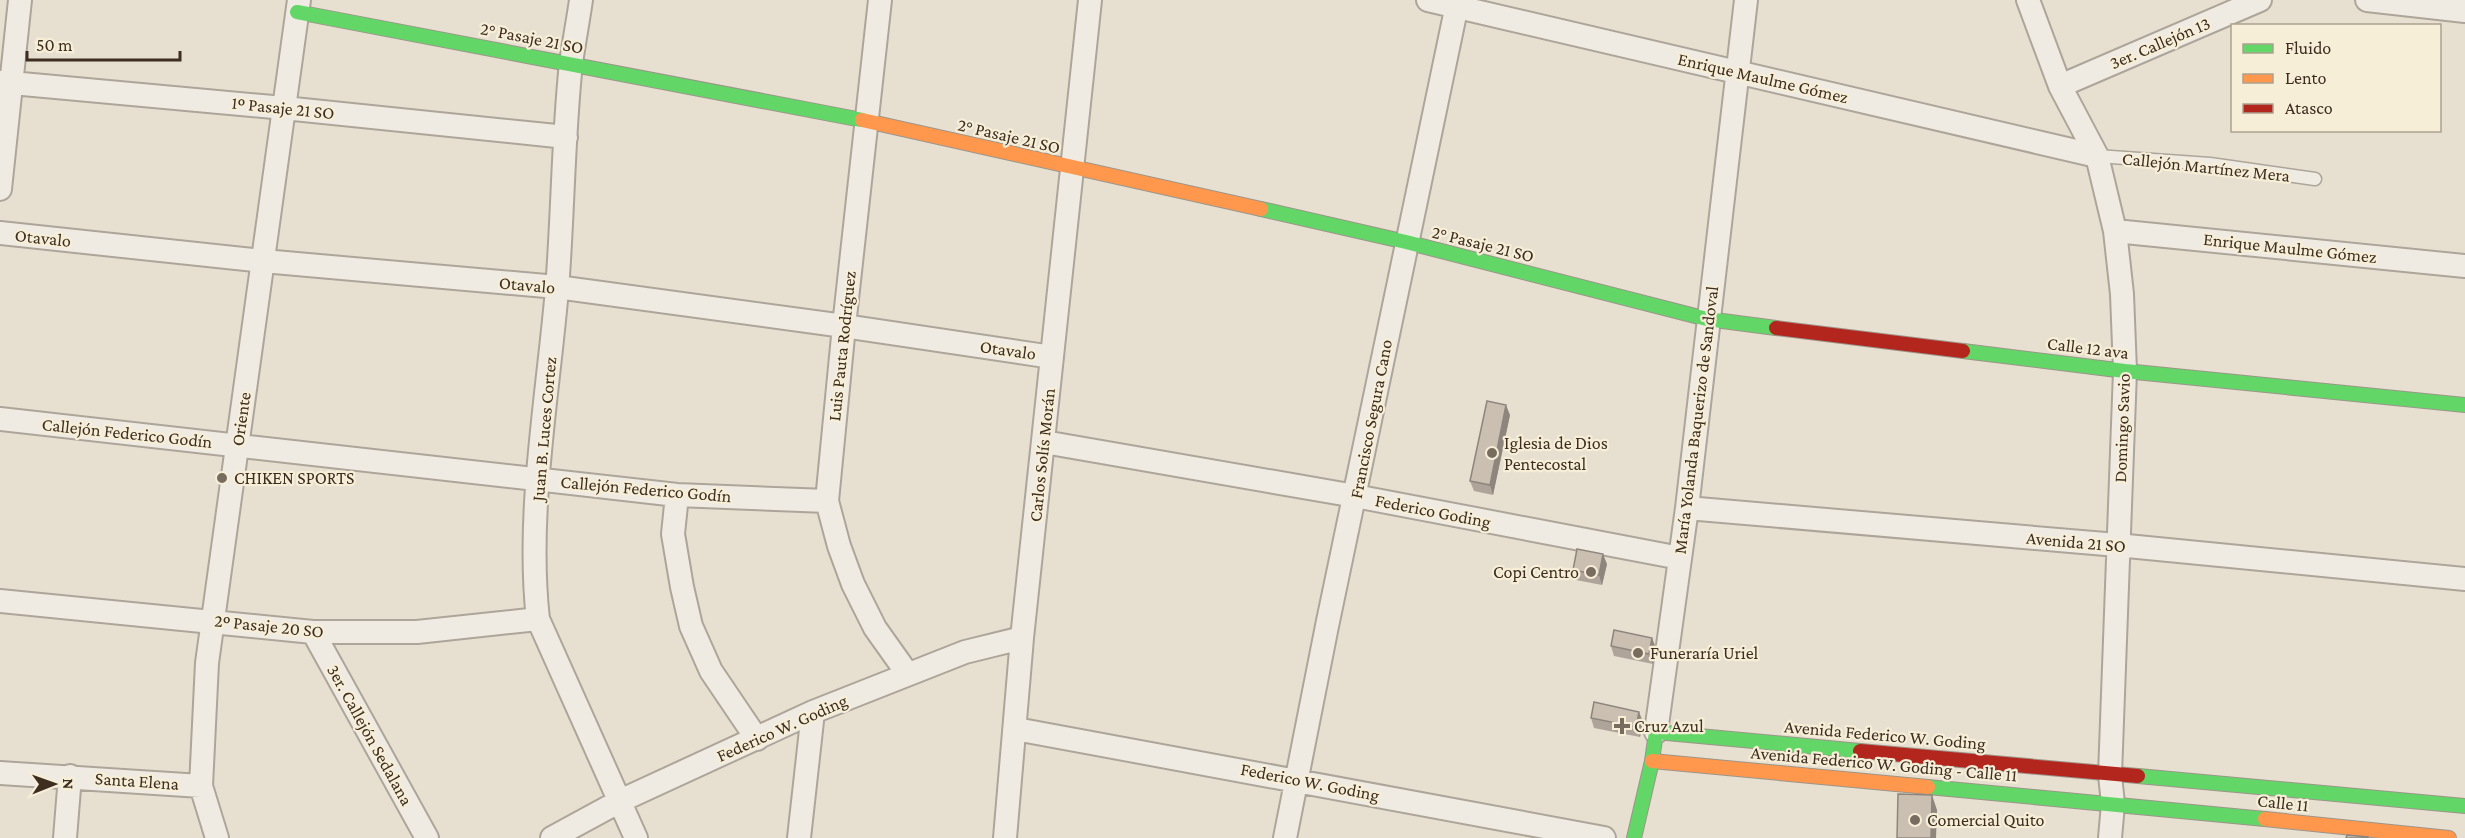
<svg xmlns="http://www.w3.org/2000/svg" width="2465" height="838" font-family="'Crimson Pro',serif">
	<style>
		.lines { fill: none; stroke-linecap: round; stroke-linejoin: round }
		.lane-casing { stroke: #ada599; stroke-width: 15 }
		.street-casing { stroke: #ada599; stroke-width: 26 }
		.fast-casing { stroke: #9c958a; stroke-width: 16 }
		.slow-casing { stroke: #9c958a; stroke-width: 16 }
		.jam-casing { stroke: #9c958a; stroke-width: 16 }
		.lane { stroke: #efebe3; stroke-width: 12 }
		.street { stroke: #efebe3; stroke-width: 22 }
		.fast { stroke: #63d668; stroke-width: 14 }
		.slow { stroke: #ff974d; stroke-width: 14 }
		.jam { stroke: #b3261e; stroke-width: 14 }
		.wall { fill: #afa499 }
		.shaded-wall { fill: #8e867d }
		.building { fill: #cbbfb2; stroke: #8e867d; stroke-width: 1.5 }
		.poi-dot { fill: #786c5e; stroke: #f7eed8; stroke-width: 2 }
		.labels { text-anchor: middle; stroke-width: 4.5; stroke-linejoin: round; paint-order: stroke }
		.street-label { font-size: 18px; fill: #3d2e20; stroke: #f7eed8 }
		.poi-label { font-size: 18px; fill: #3d2e20; stroke: #f7eed8; text-anchor: start }
	</style>
	<rect width="100%" height="100%" fill="#e7e0d1"/>
	<g class="lines">
		<defs>
			<path id="lane" d="M2097,156L2210,164L2315,179"/>
			<path id="street" d="M581,0C578,21 574,42 571,63C563,138 563,214 557,289C548,395 526,514 538,619L636,838
				M880,0L844,326L827,501L839,546L853,584L875,628L907,673
				M1428,0L2097,156
				M2028,0L2060,86L2097,156L2115,231L2122,294L2125,371L2110,775L2113,804L2110,838
				M2367,0L2465,11
				M0,82L284,108L566,137
				M2060,86L2260,0
				M0,189L20,0
				M2115,231L2465,266
				M0,233L263,261L557,287L844,326L1052,357
				M0,419L677,495L827,501
				M1044,442L1355,496L1680,558
				M677,495L673,534L682,587L691,626L711,671L757,739
				M1687,508L2117,545L2465,579
				M0,601L313,632H417L538,619
				M313,632L427,838
				M1016,729L1604,838
				M1656,732L1687,508L1746,0
				M0,773L201,786
				M65,838L70,776
				M217,838L201,786L207,663L299,0
				M552,838L620,801L813,712L965,652L1022,638
				M799,838L813,712
				M1005,838L1022,638L1090,0
				M1285,838L1327,626L1458,0"/>
			<path id="fast" d="M297,12L862,120
				M1261,209L1406,242L1707,319L1776,328
				M1963,351L2125,371L2465,405
				M2138,776L2465,806
				M1928,787L2265,819
				M1634,838L1652,761L1656,732L1860,751"/>
			<path id="slow" d="M862,120L1261,209
				M1652,761L1928,787
				M2265,819L2449,838"/>
			<path id="jam" d="M1776,328L1963,351
				M1860,751L2138,776"/>
		</defs>
		<!-- lane casing -->
		<use href="#lane" class="lane-casing"/>
		<!-- street casing -->
		<use href="#street" class="street-casing"/>
		<!-- fast casing -->
		<use href="#fast" class="fast-casing"/>
		<!-- slow casing -->
		<use href="#slow" class="slow-casing"/>
		<!-- jam casing -->
		<use href="#jam" class="jam-casing"/>
		<!-- lane -->
		<use href="#lane" class="lane"/>
		<!-- street -->
		<use href="#street" class="street"/>
		<!-- fast -->
		<use href="#fast" class="fast"/>
		<!-- slow -->
		<use href="#slow" class="slow"/>
		<!-- jam -->
		<use href="#jam" class="jam"/>
	</g>
	<!-- wall -->
	<path class="wall" d="M1510,415L1493,495L1474,491L1470,481Z
		M1607,564L1602,585L1576,580L1573,570Z
		M1611,646L1656,648L1653,664L1614,656Z
		M1591,718L1643,722L1640,737L1594,728Z"/>
	<!-- shaded-wall -->
	<path class="shaded-wall" d="M1506,405L1510,415L1493,495L1490,485Z
		M1603,554L1607,564L1602,585L1599,575Z
		M1652,638L1656,648L1653,664L1649,654Z
		M1639,712L1643,722L1640,737L1636,727Z
		M1932,795L1937,810L1936,838H1931Z"/>
	<!-- building -->
	<path class="building" d="M1487,401L1506,405L1490,485L1470,481Z
		M1577,549L1603,554L1599,575L1573,570Z
		M1614,630L1652,638L1649,654L1611,646Z
		M1594,702L1639,712L1636,727L1591,718Z
		M1898,794L1932,795L1931,838H1897Z
		M2347,835L2368,837V838H2346Z"/>
	<!-- markers -->
	<g class="poi-dot">
		<circle cx="1492" cy="453" r="6"/>
		<circle cx="222" cy="478" r="6"/>
		<circle cx="1591" cy="572" r="6"/>
		<circle cx="1638" cy="653" r="6"/>
		<path d="M1619 717h6v6h6v6h-6v6h-6v-6h-6v-6h6z"/>
		<circle cx="1915" cy="820" r="6"/>
	</g>
	<g class="labels">
		<!-- street labels -->
		<g class="street-label">
			<text transform="translate(532 38) rotate(11)" y="6">2° Pasaje 21 SO</text>
			<text transform="translate(2160 43) rotate(-23)" y="6">3er. Callejón 13</text>
			<text transform="translate(1763 78) rotate(13)" y="6">Enrique Maulme Gómez</text>
			<text transform="translate(283 108) rotate(6)" y="6">1º Pasaje 21 SO</text>
			<text transform="translate(1009 136) rotate(13)" y="6">2° Pasaje 21 SO</text>
			<text transform="translate(2206 167) rotate(6)" y="6">Callejón Martínez Mera</text>
			<text transform="translate(43 238) rotate(6)" y="6">Otavalo</text>
			<text transform="translate(1483 244) rotate(14)" y="6">2° Pasaje 21 SO</text>
			<text transform="translate(2290 248) rotate(6)" y="6">Enrique Maulme Gómez</text>
			<text transform="translate(527 285) rotate(5)" y="6">Otavalo</text>
			<text transform="translate(842 346) rotate(-84)" y="6">Luis Pauta Rodríguez</text>
			<text transform="translate(2088 348) rotate(7)" y="6">Calle 12 ava</text>
			<text transform="translate(1008 350) rotate(8)" y="6">Otavalo</text>
			<text transform="translate(241 419) rotate(-82)" y="6">Oriente</text>
			<text transform="translate(1371 419) rotate(-79)" y="6">Francisco Segura Cano</text>
			<text transform="translate(1696 420) rotate(-83)" y="6">María Yolanda Baquerizo de Sandoval</text>
			<text transform="translate(2122 428) rotate(-88)" y="6">Domingo Savio</text>
			<text transform="translate(544 429) rotate(-85)" y="6">Juan B. Luces Cortez</text>
			<text transform="translate(127 433) rotate(6)" y="6">Callejón Federico Godín</text>
			<text transform="translate(1042 455) rotate(-84)" y="6">Carlos Solís Morán</text>
			<text transform="translate(646 489) rotate(5)" y="6">Callejón Federico Godín</text>
			<text transform="translate(1433 511) rotate(11)" y="6">Federico Goding</text>
			<text transform="translate(2076 542) rotate(5)" y="6">Avenida 21 SO</text>
			<text transform="translate(269 626) rotate(6)" y="6">2º Pasaje 20 SO</text>
			<text transform="translate(782 728) rotate(-24)" y="6">Federico W. Goding</text>
			<text transform="translate(370 735) rotate(61)" y="6">3er. Callejón Sedalana</text>
			<text transform="translate(1885 735) rotate(5)" y="6">Avenida Federico W. Goding</text>
			<text transform="translate(1884 764) rotate(5)" y="6">Avenida Federico W. Goding - Calle 11</text>
			<text transform="translate(137 781) rotate(4)" y="6">Santa Elena</text>
			<text transform="translate(1310 782) rotate(11)" y="6">Federico W. Goding</text>
			<text transform="translate(2283 803) rotate(6)" y="6">Calle 11</text>
		</g>
		<!-- poi labels -->
		<g class="poi-label">
			<text x="1504" y="449">Iglesia de Dios<tspan x="1504" dy="21">Pentecostal</tspan></text>
			<text x="234" y="484">CHIKEN SPORTS</text>
			<text x="1579" y="578" text-anchor="end">Copi Centro</text>
			<text x="1650" y="659">Funeraría Uriel</text>
			<text x="1634" y="732">Cruz Azul</text>
			<text x="1927" y="826">Comercial Quito</text>
		</g>
	</g>
	<!-- legend -->
	<rect x="2231" y="24" width="210" height="108" fill="#f7eed8" stroke="#ada18e" stroke-width="1.5"/>
	<rect x="2243" y="44" width="30" height="9" fill="#63d668" stroke="#ada18e" stroke-width="1.5"/>
	<text x="2285" y="54" font-size="18" fill="#3d2e20">Fluido</text>
	<rect x="2243" y="74" width="30" height="9" fill="#ff974d" stroke="#ada18e" stroke-width="1.5"/>
	<text x="2285" y="84" font-size="18" fill="#3d2e20">Lento</text>
	<rect x="2243" y="104" width="30" height="9" fill="#b3261e" stroke="#ada18e" stroke-width="1.5"/>
	<text x="2285" y="114" font-size="18" fill="#3d2e20">Atasco</text>
	<!-- north arrow -->
	<g transform="translate(54 784) rotate(89)" stroke="#f7eed8" stroke-width="4.5" paint-order="stroke">
	<path d="M0-4.5L10 22L0 15L-10 22Z" fill="#3d2e20"/>
	<text y="-9" font-size="16" font-weight="bold" text-anchor="middle" fill="#3d2e20">N</text>
	</g>
	<!-- scale -->
	<path d="M27 51v9h153v-9" fill="none" stroke="#3d2e20" stroke-width="3"/>
	<text x="36" y="51" font-size="18" fill="#3d2e20" stroke="#f7eed8" stroke-width="4.5" paint-order="stroke">50 m</text>
</svg>
